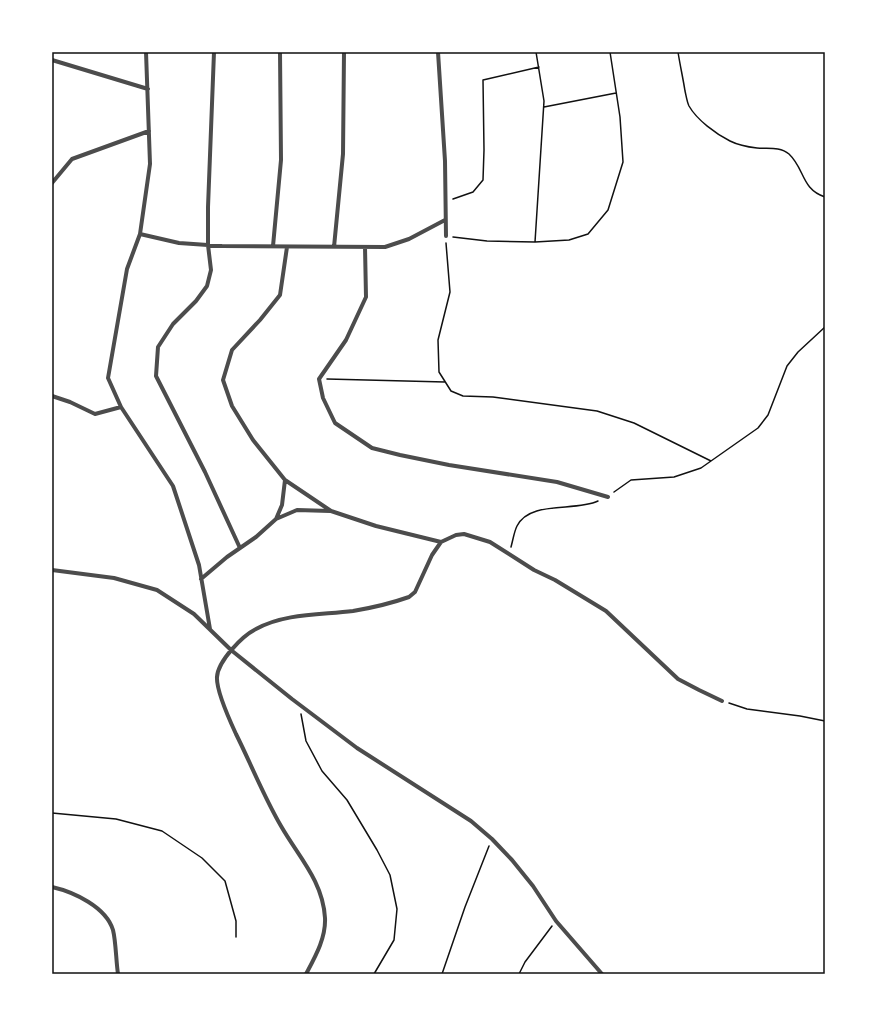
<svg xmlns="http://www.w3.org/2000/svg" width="877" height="1026" font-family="'Roboto Condensed',sans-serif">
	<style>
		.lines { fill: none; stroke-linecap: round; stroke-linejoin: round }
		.path { stroke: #111; stroke-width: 1.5 }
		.minor { stroke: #4c4c4c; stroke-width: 4 }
		.neatline { fill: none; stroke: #111; stroke-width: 1.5 }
	</style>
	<rect width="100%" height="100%" fill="#fff"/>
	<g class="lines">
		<!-- path -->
		<path class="path" d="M678,52C680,65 683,78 685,91C686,95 687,102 689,106C697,120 716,134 730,141C738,145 748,147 757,148C767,149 780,146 789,154C805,169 801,189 825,197
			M544,107L616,93
			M453,199L473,192L483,180L484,150L483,80L539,67
			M453,237L487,241L535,242L544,101L536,52
			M535,242L569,240L588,234L608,210L623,162L620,117L610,52
			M446,243L450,292L438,340L439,372L451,391L463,396L493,397L597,411L634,423L711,461
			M327,379L445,382
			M614,492L631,480L674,477L701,468L758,428L768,415L787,366L798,352L825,327
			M511,547C513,540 514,532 517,526C530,500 575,512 598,501
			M729,703L747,709L800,716L825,721
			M301,714L306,741L322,771L347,800L377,850L390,875L397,909L394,940L374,974
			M52,813L116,819L162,831L202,858L225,881L236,921V937
			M442,974L465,907L489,846
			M519,974L525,962L552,926"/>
		<!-- minor -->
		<path class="minor" d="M146,52L150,164L140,234L127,269L108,378L121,407L173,486L199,565L210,629
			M214,52L208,207V245L211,270L207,286L196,301L173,324L158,347L156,376L205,472L240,548
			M438,52L445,161L446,236
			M52,60L148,89
			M52,183L72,159L149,131
			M140,234L179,243L222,246L385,247L409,239L445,220
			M273,246L281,160L280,52
			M287,247L280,295L260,320L232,350L223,380L232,406L253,440L285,480L331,511L376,526L441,542
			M334,247L343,154L344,52
			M365,247L366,297L346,340L319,379L323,398L335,423L372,448L400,455L449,465L557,482L608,497
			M52,396L70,402L95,414L121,407
			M276,519L297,510L330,511
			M52,570L114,578L157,590L194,614L231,650L292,699L357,748L471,821L492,839L512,860L533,886L556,921L602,974
			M201,579L227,557L256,537L276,519L282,505L285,480
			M52,887C74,892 106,907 113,930C116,942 116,961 118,974
			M306,974C315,957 326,938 325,918C323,881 298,856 281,826C264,797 251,764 236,734C230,721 216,691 217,677C218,661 242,636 256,629C285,613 321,615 353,611C371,608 392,603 409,597L415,592L432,555L441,542L456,535L464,534L490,542L534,570L555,580L606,611L678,679L699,690L722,701"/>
	</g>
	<!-- border -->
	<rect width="877" height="1026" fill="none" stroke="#ffffff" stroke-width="106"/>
	<rect x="53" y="53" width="771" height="920" class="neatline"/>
</svg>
